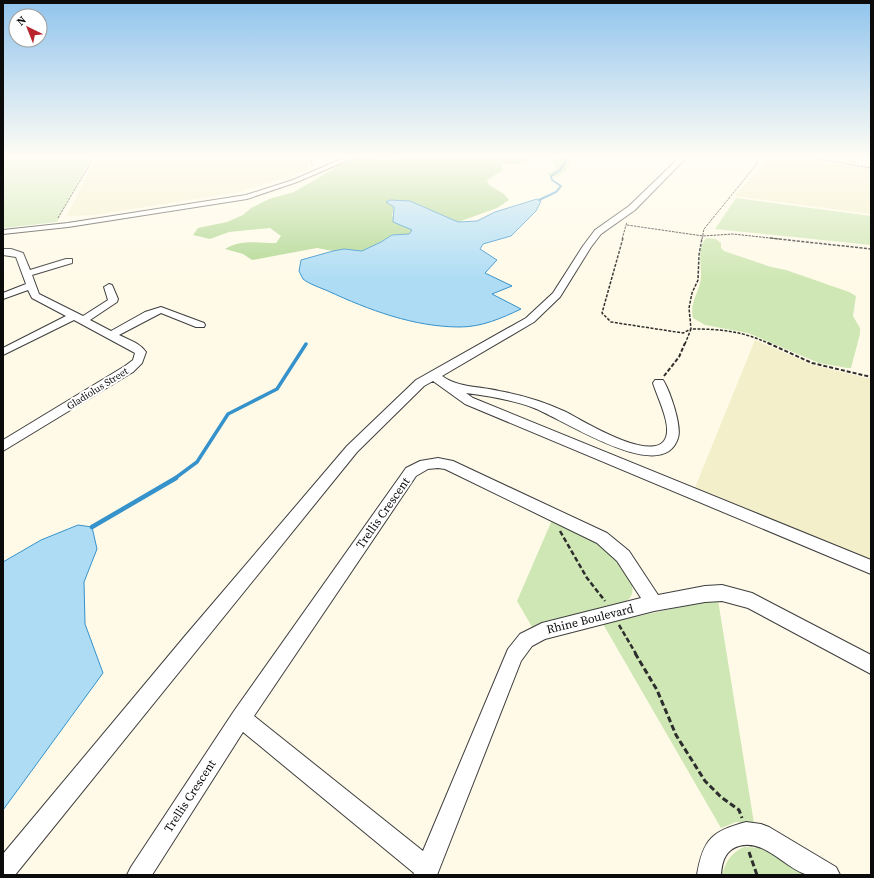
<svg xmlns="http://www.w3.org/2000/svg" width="874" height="878" font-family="'Source Serif 4',serif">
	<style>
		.farmland { fill: #f3efca }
		.green { fill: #cfe7b4 }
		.forest { fill: #b3d893 }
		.water { fill: #aedcf5; stroke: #3692cb }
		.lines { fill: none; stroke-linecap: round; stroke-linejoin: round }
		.stream-far2 { stroke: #3692cb; stroke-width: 2 }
		.stream-far1 { stroke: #3692cb; stroke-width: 3.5 }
		.stream { stroke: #3692cb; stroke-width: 4.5 }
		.minor-casing { stroke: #3e3e3e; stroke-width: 2 }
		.path-far4 { stroke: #2d2d2d; stroke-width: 1; stroke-dasharray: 2.5 1; stroke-linecap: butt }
		.path-far3 { stroke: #2d2d2d; stroke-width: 1.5; stroke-dasharray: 3 1.5; stroke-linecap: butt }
		.path-far2 { stroke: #2d2d2d; stroke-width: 2; stroke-dasharray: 4 2; stroke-linecap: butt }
		.path-far1 { stroke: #2d2d2d; stroke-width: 2.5; stroke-dasharray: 5 2.5; stroke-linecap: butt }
		.path { stroke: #2d2d2d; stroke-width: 3; stroke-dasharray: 6 3; stroke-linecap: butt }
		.minor { fill: #fff; fill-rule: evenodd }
		.labels { text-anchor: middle; stroke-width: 4; stroke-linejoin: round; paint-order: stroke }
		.street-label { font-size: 10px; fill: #0b0b0b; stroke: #fff }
		.near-street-label { font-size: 12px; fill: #0b0b0b; stroke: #fff }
	</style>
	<rect width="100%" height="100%" fill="#fffae8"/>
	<!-- farmland -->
	<path class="farmland" d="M96,157H309L310,164L305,170L298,173L239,192L94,215L67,216Z
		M771,157H807L828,163L855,165L871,169V214L734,196Z
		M755,340L813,365L871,379V563L694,490Z"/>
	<!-- green -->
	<path class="green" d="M3,157H91L57,222L3,228Z
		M551,157H574C569,167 567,171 557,177L546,174L557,169Z
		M736,198L871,216V245L715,229Z
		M707,238L716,239L721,243V248L724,251L771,267L786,270L849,292L856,296L853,316L860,328V334L851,368H847L819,363L748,333L705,325L693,318C689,303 700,291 701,277C702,266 696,246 707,238Z
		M552,520C567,527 583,533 597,541C614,551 654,595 618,605L546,621L532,627L517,601Z
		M718,600L754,823L736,822L721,828L603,624L707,601Z
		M744,847L764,848L812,875H722C726,861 731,853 744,847Z"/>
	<!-- forest -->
	<path class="forest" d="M354,157C368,158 392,162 405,157H534C525,167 512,163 500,163L503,170L487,180L488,184L504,194L509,200L497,208L458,222L410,201L394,207L392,216L412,230L409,234L392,235L381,242L362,251L344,249L333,251L317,248L252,260L243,254L225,249C240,239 259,243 276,243L281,236L270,228L229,232L210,239L193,235L198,228L227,222L243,215L251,208L269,199L294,192Z"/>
	<!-- water -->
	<path class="water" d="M537,199L541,201L536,211L511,236L483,244L480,249L497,260L485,273L512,286L492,294L521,309C502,318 482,327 460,327C414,327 369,310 328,291C321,288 309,284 303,279C302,277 300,273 299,271L301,260L333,251L344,249L362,251L381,242L392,235L409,234L412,230L393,222L394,207L386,202L390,200L410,201L458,222L477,221L495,212Z
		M78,525L92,527L97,549L84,582L85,624L103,673L3,810V562L41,540Z"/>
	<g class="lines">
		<!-- stream-far2 -->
		<path class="stream-far2" d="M539,200L556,192L561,186L552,180L551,176L560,170L569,157"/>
		<!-- stream-far1 -->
		<path class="stream-far1" d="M174,479L197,462L228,414L277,389L306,344"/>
		<!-- stream -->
		<path class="stream" d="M92,527L176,478"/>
		<defs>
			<path id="minor" d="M346,157H355L297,182L247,199L68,227L3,234V230L68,223L246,195L293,180Z
				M680,157H687L635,210L601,234L591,247L560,297L534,322L442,376C459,388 479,386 499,391C522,395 545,402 566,412C583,421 648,461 664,441C674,428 657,397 653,383L655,380H663C670,391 682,426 678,438C663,487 561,418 534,408C513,400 489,396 466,393L473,398L871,560V574L465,404L433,381L424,386L357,452L15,875H3V854L185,636L347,446L416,380L526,318L553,293L583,246L595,230L629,206Z
				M3,249H11L23,253L30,270L66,259H72V263L32,275L39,294L83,316L108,300L104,287L109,284L112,285L118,299L117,302L90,320L111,331L145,312L161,307L204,323L205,325L204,327H196L161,313L119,335C129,340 140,343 146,352L142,363L133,372L3,451V440L125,366L133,360L135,353L74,320L3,355V348L66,316L32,298L28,290L3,299V293L26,284L16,257L3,255Z
				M438,458L453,461L607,533L629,551L658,595L705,586L722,585L752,593L871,655V674L748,608L722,601L705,602L654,611L545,639L532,646L521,661L437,875H413L414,873L243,732L152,875H127L131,867L234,711L406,468L420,461ZM438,468L445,469L597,543L617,561L641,598L542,623L520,634L508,649L423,851L254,716L416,476L428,469Z
				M746,822L761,824L769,827L836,867L840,875C830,875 814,878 805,874C783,866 764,839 739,846C725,850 722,862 721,875H697C703,839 712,831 746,822Z"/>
		</defs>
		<!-- minor casing -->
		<use href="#minor" class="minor-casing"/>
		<!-- path-far4 -->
		<path class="path-far4" d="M311,157L312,165
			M741,157L757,159L758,157
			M809,157L871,168
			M848,157L854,163
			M58,218L94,157
			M627,225L703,236L733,234L779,239
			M622,239L627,222
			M702,239L704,229L756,165L757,159"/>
		<!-- path-far3 -->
		<path class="path-far3" d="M623,238L602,313L611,322L683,333L691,329L689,308L692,293L698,280L699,255L702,238
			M770,238L871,249
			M685,344L691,329C722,329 742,331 770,344"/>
		<!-- path-far2 -->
		<path class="path-far2" d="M768,343L812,363L871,377
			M664,376L679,357L685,343"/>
		<!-- path-far1 -->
		<path class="path-far1" d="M560,531L587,578L605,601
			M619,625L636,654"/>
		<!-- path -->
		<path class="path" d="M635,653L657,690L676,735L705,781L721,797L739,810L742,818
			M749,852L757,875"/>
		<!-- minor -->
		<use href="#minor" class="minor"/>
	</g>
	<!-- sky -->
	<linearGradient id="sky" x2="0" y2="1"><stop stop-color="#91c4ed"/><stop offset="0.56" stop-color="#fffdf5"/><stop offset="1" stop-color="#fffdf5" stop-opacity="0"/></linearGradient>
	<rect width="874" height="280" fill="url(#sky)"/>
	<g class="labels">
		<!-- street labels -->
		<g class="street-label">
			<text transform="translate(97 388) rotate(-32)" y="4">Gladiolus Street</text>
		</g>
		<!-- near-street labels -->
		<g class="near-street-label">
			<text transform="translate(383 513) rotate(-55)" y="4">Trellis Crescent</text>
			<text transform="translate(590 619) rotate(-14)" y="4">Rhine Boulevard</text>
			<text transform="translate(190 796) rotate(-57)" y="4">Trellis Crescent</text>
		</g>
	</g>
	<!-- border -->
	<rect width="874" height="878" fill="none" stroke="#0b0b0b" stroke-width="8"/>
	<!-- north arrow -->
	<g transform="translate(28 28) rotate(317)"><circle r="19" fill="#ffffff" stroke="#9d9d9d"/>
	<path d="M0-3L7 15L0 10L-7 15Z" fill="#b8252f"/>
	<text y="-6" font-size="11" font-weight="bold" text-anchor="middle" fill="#0b0b0b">N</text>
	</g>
</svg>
